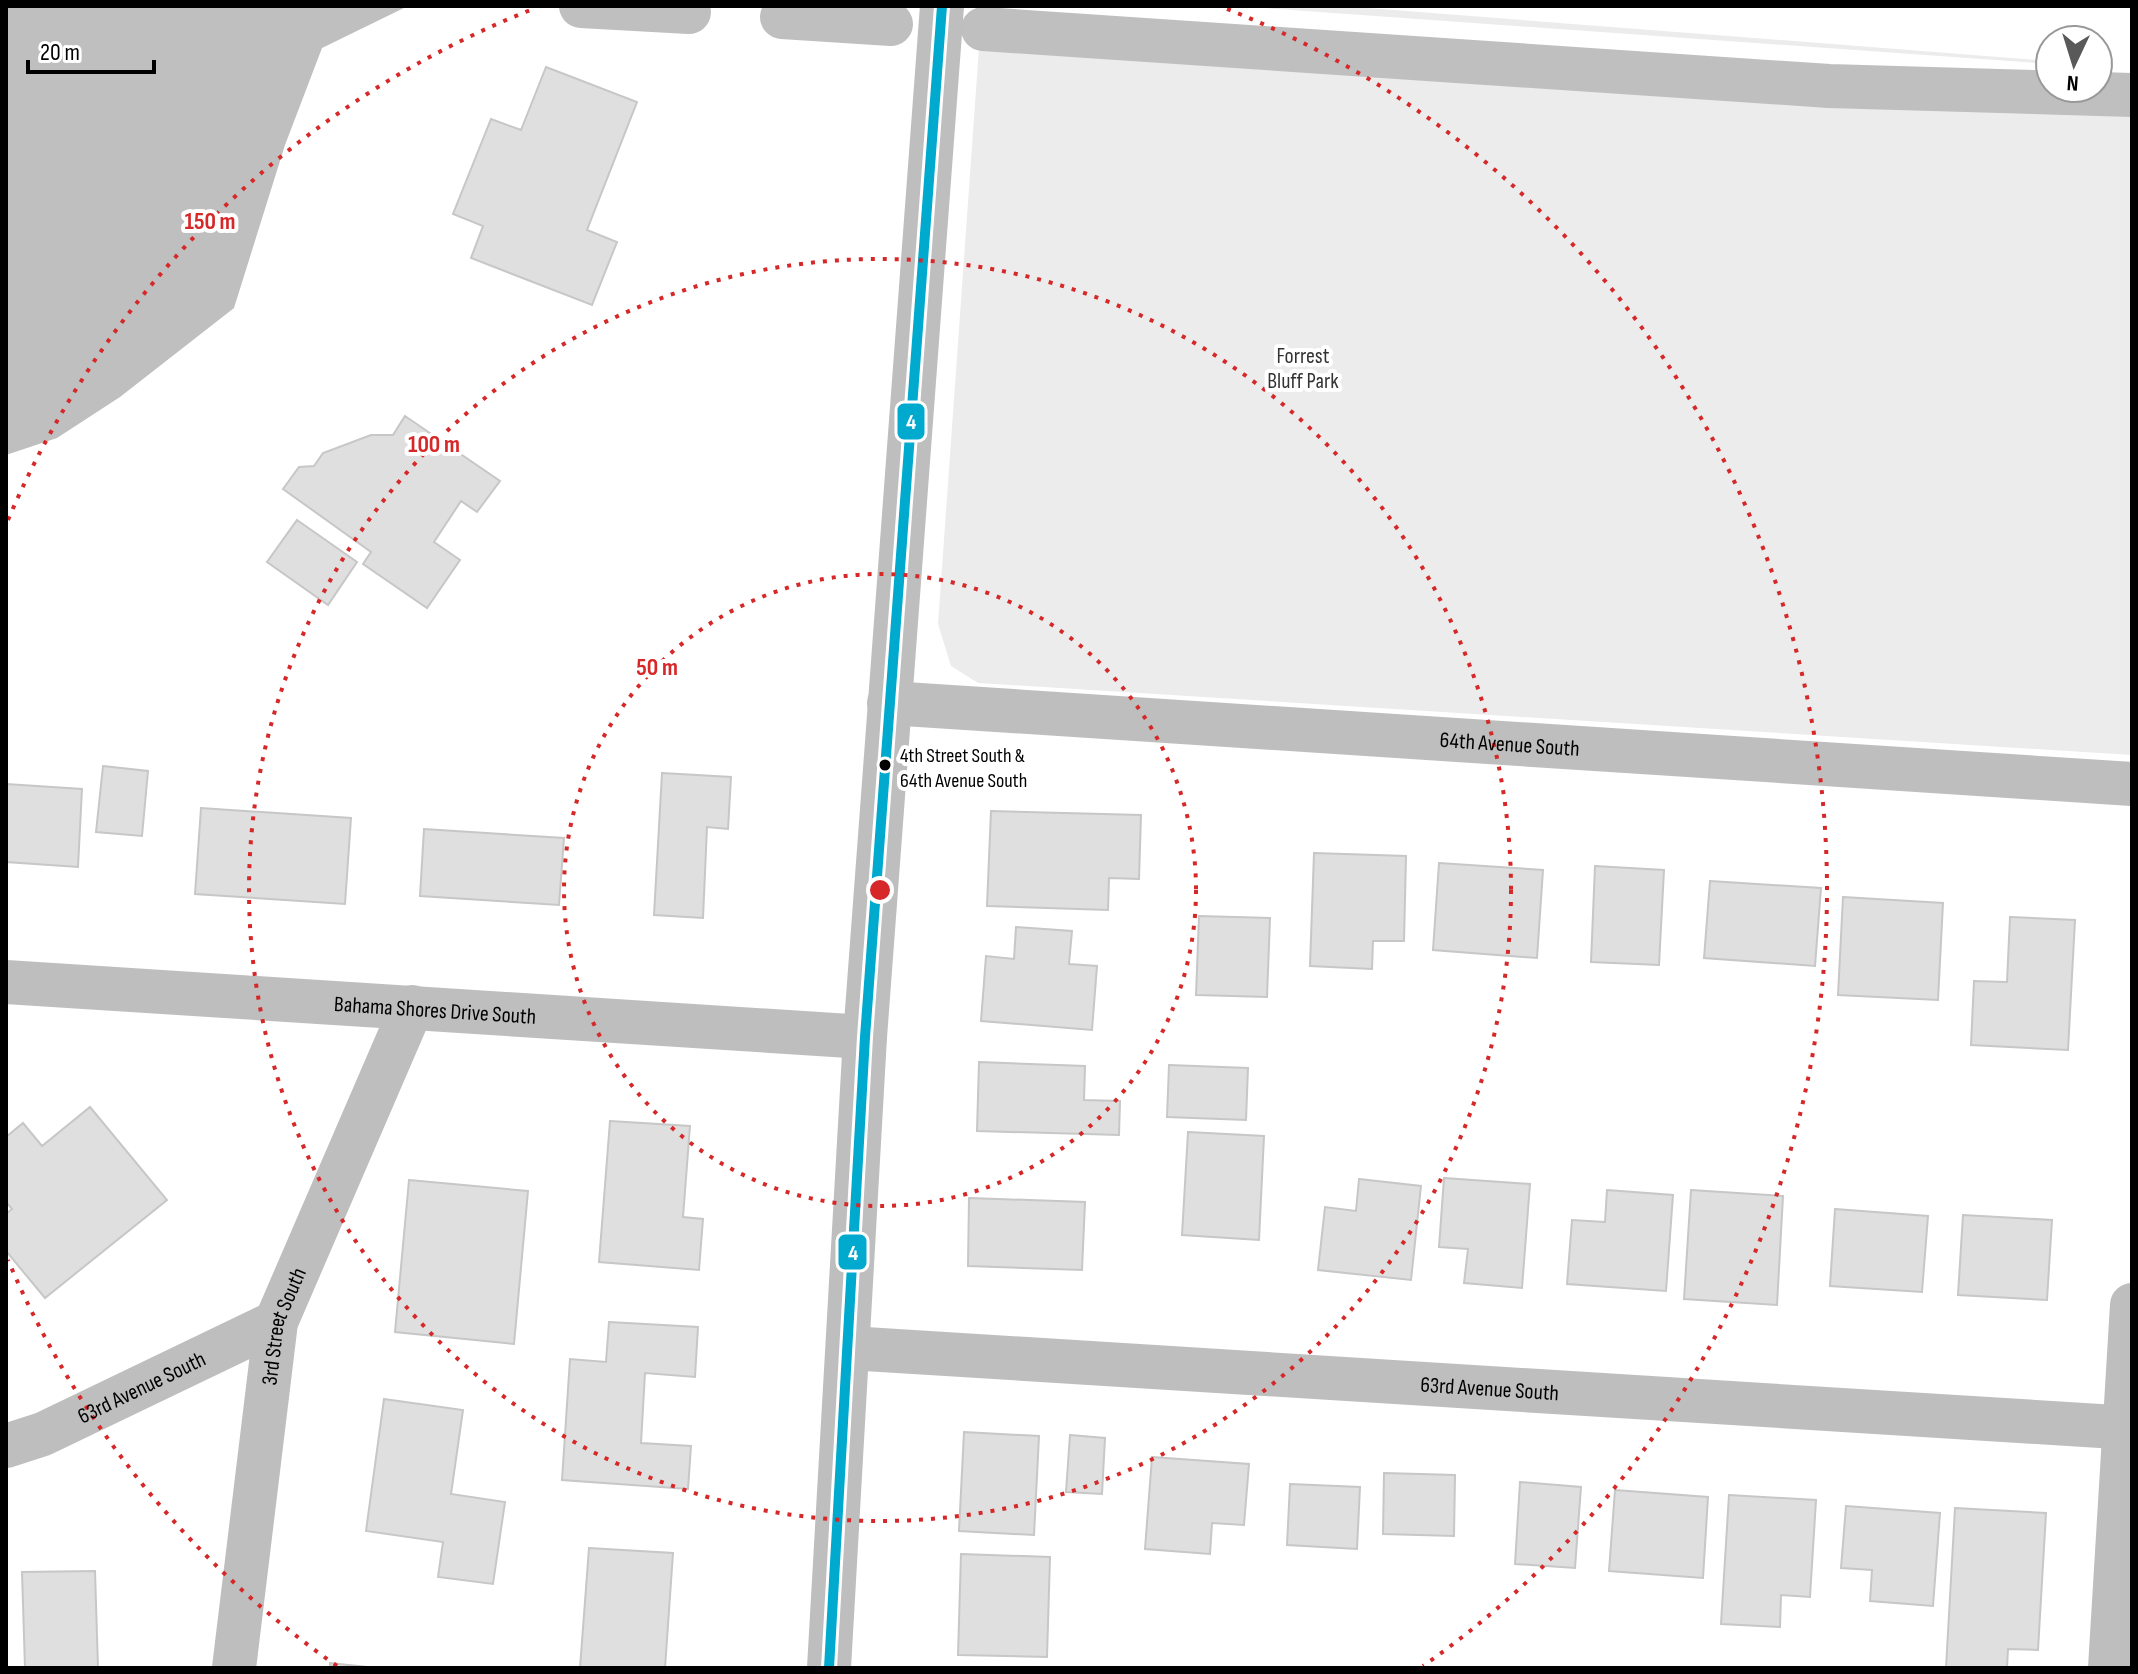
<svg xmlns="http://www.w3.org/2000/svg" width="2138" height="1674" font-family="'Sofia Sans Condensed',sans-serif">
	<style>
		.green { fill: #ececec }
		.water { fill: #bfbfbf }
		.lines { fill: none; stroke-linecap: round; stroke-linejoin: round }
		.canal { stroke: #bfbfbf; stroke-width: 44 }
		.building { fill: #dfdfdf; stroke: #c7c7c7; stroke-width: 2 }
		.minor { stroke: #bebebe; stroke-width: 44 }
		.bus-1-casing { stroke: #fff; stroke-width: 16 }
		.bus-1 { stroke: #00a9ce; stroke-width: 10 }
		.ring { fill: none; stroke: #d62828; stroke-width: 4; stroke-dasharray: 4 8 }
		.bus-dot { fill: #000; stroke: #fff; stroke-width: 3 }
		.labels { text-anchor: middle; stroke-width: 8; stroke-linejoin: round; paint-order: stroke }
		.bus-label { font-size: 20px; fill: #000; stroke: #fff; text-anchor: start }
		.park-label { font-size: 22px; fill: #333; stroke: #fff }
		.street-label { font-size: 22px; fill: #000; stroke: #fff }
		.centre { fill: #d62828; stroke: #fff; stroke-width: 4 }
		.ring-label { font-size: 24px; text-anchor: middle; font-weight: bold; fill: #d62828; stroke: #fff; stroke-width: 8; stroke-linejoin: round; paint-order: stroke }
		.line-badge { stroke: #fff; stroke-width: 3 }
		.badge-label { font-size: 22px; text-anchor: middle; font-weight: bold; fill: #fff }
	</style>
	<rect width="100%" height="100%" fill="#fff"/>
	<!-- green -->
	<path class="green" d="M1236,6H1342L2050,61V64Z
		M1000,10L2132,92V755L978,683L951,666L938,624L979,48Z"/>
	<!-- water -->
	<path class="water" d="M6,6H408L322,48L285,145L234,308L120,397L57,438L6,455Z"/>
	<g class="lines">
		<!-- canal -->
		<path class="canal" d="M581,6L689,12
			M782,17L891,24
			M983,29L1829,86L2132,95"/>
	</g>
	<!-- building -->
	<path class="building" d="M546,67L637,102L587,230L617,242L592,305L471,258L483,226L453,214L491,119L521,130Z
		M405,416L500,481L477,512L461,501L434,542L460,560L427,608L363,564L371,552L283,489L299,467L314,466L323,453L371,435H393Z
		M297,520L357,562L328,605L267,562Z
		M103,766L148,771L142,836L96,832Z
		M662,773L731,777L728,829L707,827L703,918L654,915Z
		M6,784L82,789L78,867L6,862Z
		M201,808L351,818L345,904L195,894Z
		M991,811L1141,815L1139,879L1109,878L1108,910L987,906Z
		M424,829L564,838L559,905L420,896Z
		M1314,853L1406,856L1404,941H1373L1372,969L1310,966Z
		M1439,863L1543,870L1537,958L1433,950Z
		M1595,866L1664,870L1659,965L1591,962Z
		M1710,881L1821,888L1815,966L1704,958Z
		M1843,897L1943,903L1938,1000L1838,995Z
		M1199,916L1270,918L1267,997L1196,995Z
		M2010,917L2075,920L2068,1050L1971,1045L1974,981L2007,982Z
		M1016,927L1072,931L1069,964L1097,966L1092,1030L981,1021L986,956L1014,959Z
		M979,1062L1085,1066L1084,1100L1120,1101L1119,1135L977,1131Z
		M1169,1065L1248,1068L1246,1120L1167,1117Z
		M90,1107L167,1200L45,1298L6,1251V1214L12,1209L6,1202V1137L23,1123L42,1146Z
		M610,1121L690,1126L683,1217L703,1219L699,1270L599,1262Z
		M1188,1132L1264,1136L1259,1240L1182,1235Z
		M1444,1178L1530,1184L1522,1288L1464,1283L1468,1249L1439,1247Z
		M1359,1179L1421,1186L1411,1280L1318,1270L1325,1207L1356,1211Z
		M409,1180L528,1191L514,1344L395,1332Z
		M1607,1190L1673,1195L1666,1291L1567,1284L1572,1220L1605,1222Z
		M1691,1190L1783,1196L1777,1305L1684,1299Z
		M969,1198L1085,1202L1082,1270L968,1266Z
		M1835,1209L1928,1216L1922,1292L1830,1286Z
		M1963,1215L2052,1220L2047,1300L1958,1295Z
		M609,1322L698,1327L695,1377L645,1373L641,1443L691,1446L688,1489L562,1480L570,1359L606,1362Z
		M384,1399L463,1410L451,1494L505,1502L493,1584L438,1577L443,1542L366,1531Z
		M964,1432L1039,1436L1034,1535L959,1531Z
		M1070,1435L1105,1438L1102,1494L1066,1492Z
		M1152,1457L1249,1464L1244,1525L1212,1523L1210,1554L1145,1549Z
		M1384,1473L1455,1475L1454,1536L1383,1534Z
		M1520,1482L1581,1487L1575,1568L1515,1564Z
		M1290,1484L1360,1487L1357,1549L1287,1545Z
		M1615,1490L1708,1497L1703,1578L1609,1571Z
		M1729,1495L1816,1500L1810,1597L1781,1595L1780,1627L1721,1624Z
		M1846,1506L1940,1513L1933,1606L1870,1601L1872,1570L1841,1568Z
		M1955,1508L2046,1513L2038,1650L2008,1649L2007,1668H1946Z
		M589,1548L673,1553L665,1668H580Z
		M961,1554L1050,1557L1047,1657L958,1655Z
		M95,1571L98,1668H25L22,1572Z
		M330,1663L377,1668H330Z"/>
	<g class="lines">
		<!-- minor -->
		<g class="minor">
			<path id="s1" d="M889,703L2132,784"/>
			<path id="s2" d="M6,982L865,1037"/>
			<path id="s3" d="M849,1348L2132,1428"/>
			<path id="s4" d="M6,1446L43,1434L276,1322"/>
			<path id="s5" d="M234,1668L276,1322L412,1007"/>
			<path d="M829,1668L865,1037L942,6"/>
			<path d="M2110,1668L2132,1305"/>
		</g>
		<defs>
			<path id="bus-1" d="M829,1668L865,1037L942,6"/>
		</defs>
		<!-- bus-1 casing -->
		<use href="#bus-1" class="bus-1-casing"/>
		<!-- bus-1 -->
		<use href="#bus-1" class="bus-1"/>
	</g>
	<!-- distance rings -->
	<g class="ring">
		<circle cx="880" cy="890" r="316"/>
		<circle cx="880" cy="890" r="631"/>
		<path d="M337 1666A947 947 0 0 1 8 1260M8 520A947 947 0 0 1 533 9M1227 9A947 947 0 0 1 1423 1666"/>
	</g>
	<!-- markers -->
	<circle class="bus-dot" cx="885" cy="765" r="7"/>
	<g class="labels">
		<!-- bus labels -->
		<g class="bus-label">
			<text x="900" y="762">4th Street South &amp;<tspan x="900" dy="25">64th Avenue South</tspan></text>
		</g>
		<!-- park labels -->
		<g class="park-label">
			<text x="1303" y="363">Forrest<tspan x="1303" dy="25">Bluff Park</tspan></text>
		</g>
		<!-- street labels -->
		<g class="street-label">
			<text dy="8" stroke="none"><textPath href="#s1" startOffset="622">64th Avenue South</textPath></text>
			<text dy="8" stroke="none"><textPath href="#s2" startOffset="430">Bahama Shores Drive South</textPath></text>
			<text dy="8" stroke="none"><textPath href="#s5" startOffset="346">3rd Street South</textPath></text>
			<text dy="8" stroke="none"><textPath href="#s4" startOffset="148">63rd Avenue South</textPath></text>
			<text dy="8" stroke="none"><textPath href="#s3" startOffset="642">63rd Avenue South</textPath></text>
		</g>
	</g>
	<circle cx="880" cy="890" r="12" class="centre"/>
	<g class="ring-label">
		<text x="210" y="229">150 m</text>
		<text x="434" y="452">100 m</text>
		<text x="657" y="675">50 m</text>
	</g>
	<g class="line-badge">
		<rect x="896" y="402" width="30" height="39" rx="8" fill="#00a9ce"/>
		<rect x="837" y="1233" width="31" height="38" rx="8" fill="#00a9ce"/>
	</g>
	<g class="badge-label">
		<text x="911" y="429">4</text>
		<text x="853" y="1260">4</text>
	</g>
	<!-- border -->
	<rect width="2138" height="1674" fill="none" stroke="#000000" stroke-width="16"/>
	<!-- north arrow -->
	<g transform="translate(2074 64) rotate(184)"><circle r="38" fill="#ffffff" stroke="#999999" stroke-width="2"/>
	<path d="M0-6L14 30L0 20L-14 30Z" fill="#595959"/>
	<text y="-12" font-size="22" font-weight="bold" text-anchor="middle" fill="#000000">N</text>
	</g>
	<!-- scale -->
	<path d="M28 60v12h126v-12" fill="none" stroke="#000000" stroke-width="4"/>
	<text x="40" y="60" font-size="24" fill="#000000" stroke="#ffffff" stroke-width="6" paint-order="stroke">20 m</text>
</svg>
